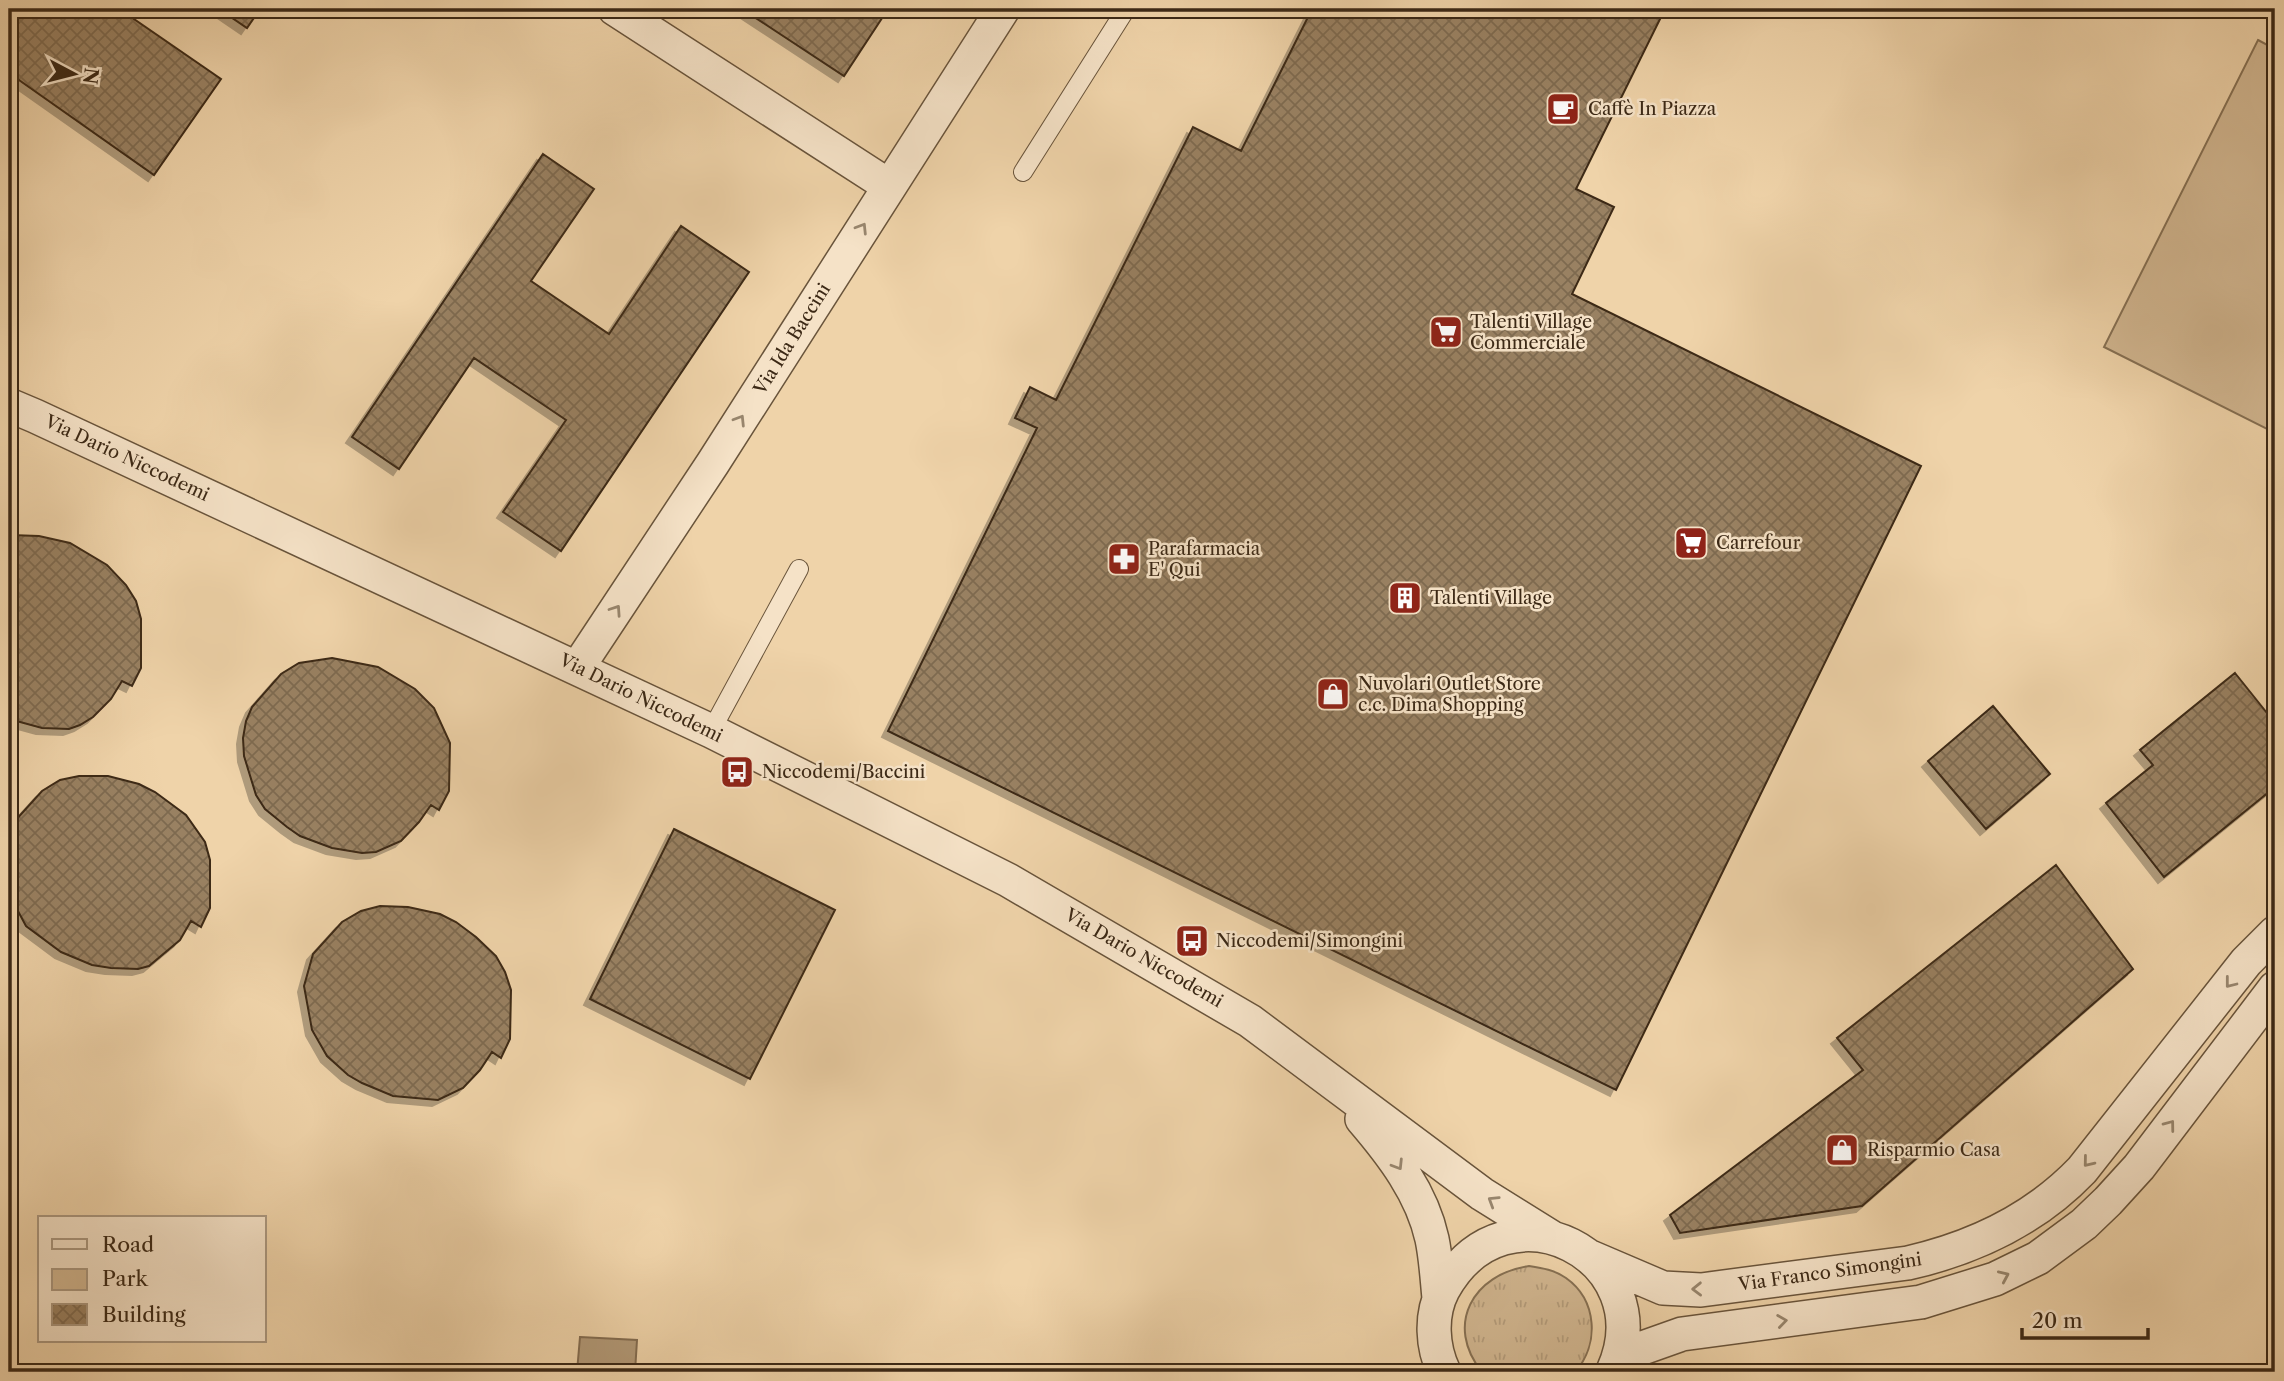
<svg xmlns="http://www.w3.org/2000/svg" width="2284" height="1381" font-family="'Libre Caslon Text',serif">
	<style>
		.grass { fill: url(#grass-tufts); stroke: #867053; stroke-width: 2 }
		.park { fill: #d1b690; stroke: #867053; stroke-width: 2 }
		.water { fill: #b29977; stroke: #836c50; stroke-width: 2 }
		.building { fill: url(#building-cross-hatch); stroke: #3c2916; stroke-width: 2; filter: url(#shadow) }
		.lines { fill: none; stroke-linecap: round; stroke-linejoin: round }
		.lane-casing { stroke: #69543b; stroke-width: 20 }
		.street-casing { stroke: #69543b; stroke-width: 36 }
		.lane { stroke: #f5e2c7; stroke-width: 18 }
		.street { stroke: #f5e2c7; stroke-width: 33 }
		.oneway { stroke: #98866e }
		.labels { text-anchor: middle; stroke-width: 5; stroke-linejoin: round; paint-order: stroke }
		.poi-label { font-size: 18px; fill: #3c2916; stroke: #f5e2c7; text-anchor: start }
		.street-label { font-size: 18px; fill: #3c2916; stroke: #f5e2c7 }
	</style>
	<defs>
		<pattern id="grass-tufts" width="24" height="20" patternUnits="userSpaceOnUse" patternTransform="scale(1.75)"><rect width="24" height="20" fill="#d1b690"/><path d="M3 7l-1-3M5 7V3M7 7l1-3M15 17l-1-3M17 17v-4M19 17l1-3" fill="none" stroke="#b49c7b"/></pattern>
		<pattern id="building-cross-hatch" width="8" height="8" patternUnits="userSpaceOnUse" patternTransform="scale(1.75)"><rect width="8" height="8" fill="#998162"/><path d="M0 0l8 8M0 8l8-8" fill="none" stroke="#7e6a50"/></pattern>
		<filter id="shadow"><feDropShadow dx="-6" dy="6" stdDeviation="0" flood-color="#0004"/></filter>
	</defs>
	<rect width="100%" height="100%" fill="#efd3a9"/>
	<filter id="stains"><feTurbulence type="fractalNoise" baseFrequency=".00286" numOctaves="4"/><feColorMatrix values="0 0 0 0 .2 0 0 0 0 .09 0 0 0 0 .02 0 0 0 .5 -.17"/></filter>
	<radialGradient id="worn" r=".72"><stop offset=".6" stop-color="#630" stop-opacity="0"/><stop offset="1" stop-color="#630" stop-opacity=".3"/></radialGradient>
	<!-- grass -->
	<path class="grass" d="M1529,1266C1542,1268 1555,1270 1566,1278C1597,1300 1600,1344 1575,1372H1482C1444,1325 1473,1274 1529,1266Z"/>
	<!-- park -->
	<path class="park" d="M2258,40L2275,49V433L2104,347Z"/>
	<!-- water -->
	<path class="water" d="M580,1337L637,1340L635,1372H577Z"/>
	<!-- building -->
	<path class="building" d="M9,9H141L134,19L221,79L154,175L9,73Z
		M219,9H260L247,28Z
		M742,9H888L844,76Z
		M1312,9H1665L1576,189L1614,207L1572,294L1921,466L1616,1090L888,731L1037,428L1015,418L1030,387L1056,400L1193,127L1241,151Z
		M543,154L594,189L531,281L609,334L681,226L749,272L561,551L503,512L566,420L474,358L399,469L352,437Z
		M10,535L39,536L70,543L107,565L126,585L136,601L141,619V668L132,686L122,681L111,699L93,717L80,725L69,729L42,728L9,719Z
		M332,658L378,667L415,689L434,708L450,743L449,791L439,810L431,805L419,822L401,841L376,852L362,853L332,848L300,836L287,827L265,809L256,795L244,756L243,738L246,721L252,707L281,674L299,663Z
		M2235,673L2275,723V787L2164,877L2106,803L2153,765L2140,750Z
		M1993,706L2050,774L1986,829L1928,761Z
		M79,776H108L139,784L155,792L186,815L205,842L210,860V908L201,927L191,921L180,940L149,966L138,969L111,968L92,965L61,952L26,926L12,900L9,889V833L13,823L42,791L60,780Z
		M674,829L835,910L750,1079L590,999Z
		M2056,865L2133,969L1862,1206L1680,1233L1670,1215L1863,1070L1837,1038Z
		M380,906L408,907L440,914L456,922L476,937L496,956L505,972L511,990L510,1039L501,1058L492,1052L480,1070L463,1088L438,1100L393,1096L362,1083L348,1075L327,1056L312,1030L304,986L313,954L342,922L361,911Z"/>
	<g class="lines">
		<defs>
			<path id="lane" d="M1023,172L1126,9
				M711,731L799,569"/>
			<path id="street" d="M615,9L889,186
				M9,405L35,416L711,731L1008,880L1250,1021L1482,1194L1551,1237
				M578,667L713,463L1003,9
				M1362,1119C1392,1154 1422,1193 1432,1239C1436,1258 1437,1278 1439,1298
				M1588,1256L1663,1288L1701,1290L1908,1263C1974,1248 2035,1219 2082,1170L2246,962L2275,933
				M1620,1356L1682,1334L1921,1302L1995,1279L2038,1258L2084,1224L2108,1201L2139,1167L2275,988
				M1444,1372C1432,1347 1430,1315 1443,1290C1506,1175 1664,1258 1613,1371"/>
		</defs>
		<!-- lane casing -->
		<use href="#lane" class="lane-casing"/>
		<!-- street casing -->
		<use href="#street" class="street-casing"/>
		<!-- lane -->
		<use href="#lane" class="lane"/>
		<!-- street -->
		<use href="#street" class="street"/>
	</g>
	<!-- one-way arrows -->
	<defs><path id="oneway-chevron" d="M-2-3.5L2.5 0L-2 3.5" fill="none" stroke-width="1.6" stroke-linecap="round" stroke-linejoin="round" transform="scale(1.75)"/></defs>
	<g class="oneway">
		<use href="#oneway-chevron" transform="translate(862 228) rotate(-58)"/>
		<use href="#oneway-chevron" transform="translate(740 420) rotate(-58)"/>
		<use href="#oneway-chevron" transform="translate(616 610) rotate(-56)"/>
		<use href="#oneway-chevron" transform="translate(2230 983) rotate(128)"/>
		<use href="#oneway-chevron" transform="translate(2170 1125) rotate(-53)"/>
		<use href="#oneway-chevron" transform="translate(2088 1162) rotate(129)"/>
		<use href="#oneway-chevron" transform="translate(1398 1165) rotate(58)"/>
		<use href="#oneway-chevron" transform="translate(1493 1201) rotate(-148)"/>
		<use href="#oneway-chevron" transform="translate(2004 1276) rotate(-24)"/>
		<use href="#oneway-chevron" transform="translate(1697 1289) rotate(179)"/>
		<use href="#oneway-chevron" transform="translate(1782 1321) rotate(-8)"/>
	</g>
	<!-- icons -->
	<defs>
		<symbol id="cafe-square" viewBox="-11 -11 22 22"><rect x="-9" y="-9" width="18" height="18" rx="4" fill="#8f2418" stroke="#f5e2c7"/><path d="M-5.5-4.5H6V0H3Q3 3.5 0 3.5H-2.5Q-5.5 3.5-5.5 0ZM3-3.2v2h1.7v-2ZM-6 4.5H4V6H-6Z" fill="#fff"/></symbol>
		<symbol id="supermarket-square" viewBox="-11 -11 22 22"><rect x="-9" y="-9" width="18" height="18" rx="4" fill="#8f2418" stroke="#f5e2c7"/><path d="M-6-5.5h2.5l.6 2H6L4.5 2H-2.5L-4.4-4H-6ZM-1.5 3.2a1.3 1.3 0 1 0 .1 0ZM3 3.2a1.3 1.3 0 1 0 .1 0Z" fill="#fff"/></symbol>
		<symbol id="pharmacy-square" viewBox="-11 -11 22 22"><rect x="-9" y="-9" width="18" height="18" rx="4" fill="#8f2418" stroke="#f5e2c7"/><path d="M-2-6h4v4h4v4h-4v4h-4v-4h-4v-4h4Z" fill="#fff"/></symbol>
		<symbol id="building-square" viewBox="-11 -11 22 22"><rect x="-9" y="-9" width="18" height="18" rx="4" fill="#8f2418" stroke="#f5e2c7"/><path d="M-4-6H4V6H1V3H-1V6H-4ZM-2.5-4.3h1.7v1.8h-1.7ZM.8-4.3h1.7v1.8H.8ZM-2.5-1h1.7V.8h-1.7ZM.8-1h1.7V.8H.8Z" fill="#fff"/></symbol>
		<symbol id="shop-square" viewBox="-11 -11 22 22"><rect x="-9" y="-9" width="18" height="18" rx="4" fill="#8f2418" stroke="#f5e2c7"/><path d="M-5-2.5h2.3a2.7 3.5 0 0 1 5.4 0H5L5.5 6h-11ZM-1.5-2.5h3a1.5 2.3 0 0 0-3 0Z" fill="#fff"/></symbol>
		<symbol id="bus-square" viewBox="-11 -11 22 22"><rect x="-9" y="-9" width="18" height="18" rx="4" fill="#8f2418" stroke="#f5e2c7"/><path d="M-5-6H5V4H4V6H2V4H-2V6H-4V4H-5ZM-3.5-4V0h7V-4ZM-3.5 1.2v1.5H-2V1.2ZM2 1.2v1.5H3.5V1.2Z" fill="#fff"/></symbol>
	</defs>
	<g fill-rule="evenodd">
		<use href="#cafe-square" x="1544" y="90" width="38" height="38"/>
		<use href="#supermarket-square" x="1427" y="313" width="38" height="38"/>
		<use href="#supermarket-square" x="1672" y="524" width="38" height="38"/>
		<use href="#pharmacy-square" x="1105" y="540" width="38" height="38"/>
		<use href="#building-square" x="1386" y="579" width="38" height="38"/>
		<use href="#shop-square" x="1314" y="675" width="38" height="38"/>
		<use href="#bus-square" x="718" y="753" width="38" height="38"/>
		<use href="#bus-square" x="1173" y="922" width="38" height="38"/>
		<use href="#shop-square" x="1823" y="1131" width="38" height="38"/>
	</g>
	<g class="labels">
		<!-- poi labels -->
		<g class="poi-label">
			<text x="1588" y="115">Caffè In Piazza</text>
			<text x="1470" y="328">Talenti Village<tspan x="1470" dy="21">Commerciale</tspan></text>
			<text x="1716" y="549">Carrefour</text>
			<text x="1148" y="555">Parafarmacia<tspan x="1148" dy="21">E' Qui</tspan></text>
			<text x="1430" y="604">Talenti Village</text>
			<text x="1358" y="690">Nuvolari Outlet Store<tspan x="1358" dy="21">c.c. Dima Shopping</tspan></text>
			<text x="762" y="778">Niccodemi/Baccini</text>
			<text x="1216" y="947">Niccodemi/Simongini</text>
			<text x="1867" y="1156">Risparmio Casa</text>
		</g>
		<!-- street labels -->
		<g class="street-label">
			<text transform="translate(792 339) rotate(-58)" y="6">Via Ida Baccini</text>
			<text transform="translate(127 458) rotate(25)" y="6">Via Dario Niccodemi</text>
			<text transform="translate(641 698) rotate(26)" y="6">Via Dario Niccodemi</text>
			<text transform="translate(1144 958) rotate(30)" y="6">Via Dario Niccodemi</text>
			<text transform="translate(1830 1272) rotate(-8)" y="6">Via Franco Simongini</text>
		</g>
	</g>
	<!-- margin -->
	<rect width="2284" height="1381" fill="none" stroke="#efd3a9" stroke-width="35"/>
	<rect x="10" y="10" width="2263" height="1360" fill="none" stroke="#3c2916" stroke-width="3.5"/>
	<rect x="18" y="18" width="2249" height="1346" fill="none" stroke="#3c2916" stroke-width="2"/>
	<!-- legend -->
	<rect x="38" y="1216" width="228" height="126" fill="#f5e2c7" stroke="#ab9880" stroke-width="2"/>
	<rect x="52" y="1239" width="35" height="10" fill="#f5e2c7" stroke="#ab9880" stroke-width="2"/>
	<text x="102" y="1252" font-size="21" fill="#3c2916">Road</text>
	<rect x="52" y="1269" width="35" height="21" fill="#d1b690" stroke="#ab9880" stroke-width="2"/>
	<text x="102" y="1286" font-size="21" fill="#3c2916">Park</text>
	<rect x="52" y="1304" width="35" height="21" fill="url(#building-cross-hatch)" stroke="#ab9880" stroke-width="2"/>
	<text x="102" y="1322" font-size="21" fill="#3c2916">Building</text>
	<!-- north arrow -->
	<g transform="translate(74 74) rotate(97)" stroke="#f5e2c7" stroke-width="5" paint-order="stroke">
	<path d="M0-5L12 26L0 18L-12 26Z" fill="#3c2916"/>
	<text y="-10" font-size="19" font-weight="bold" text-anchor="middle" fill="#3c2916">N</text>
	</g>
	<!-- scale -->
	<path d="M2022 1328v10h126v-10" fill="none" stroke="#3c2916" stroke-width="3.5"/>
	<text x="2032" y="1328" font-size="21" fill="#3c2916" stroke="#f5e2c7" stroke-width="5" paint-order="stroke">20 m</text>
	<rect width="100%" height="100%" filter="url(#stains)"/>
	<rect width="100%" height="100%" fill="url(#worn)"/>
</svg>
